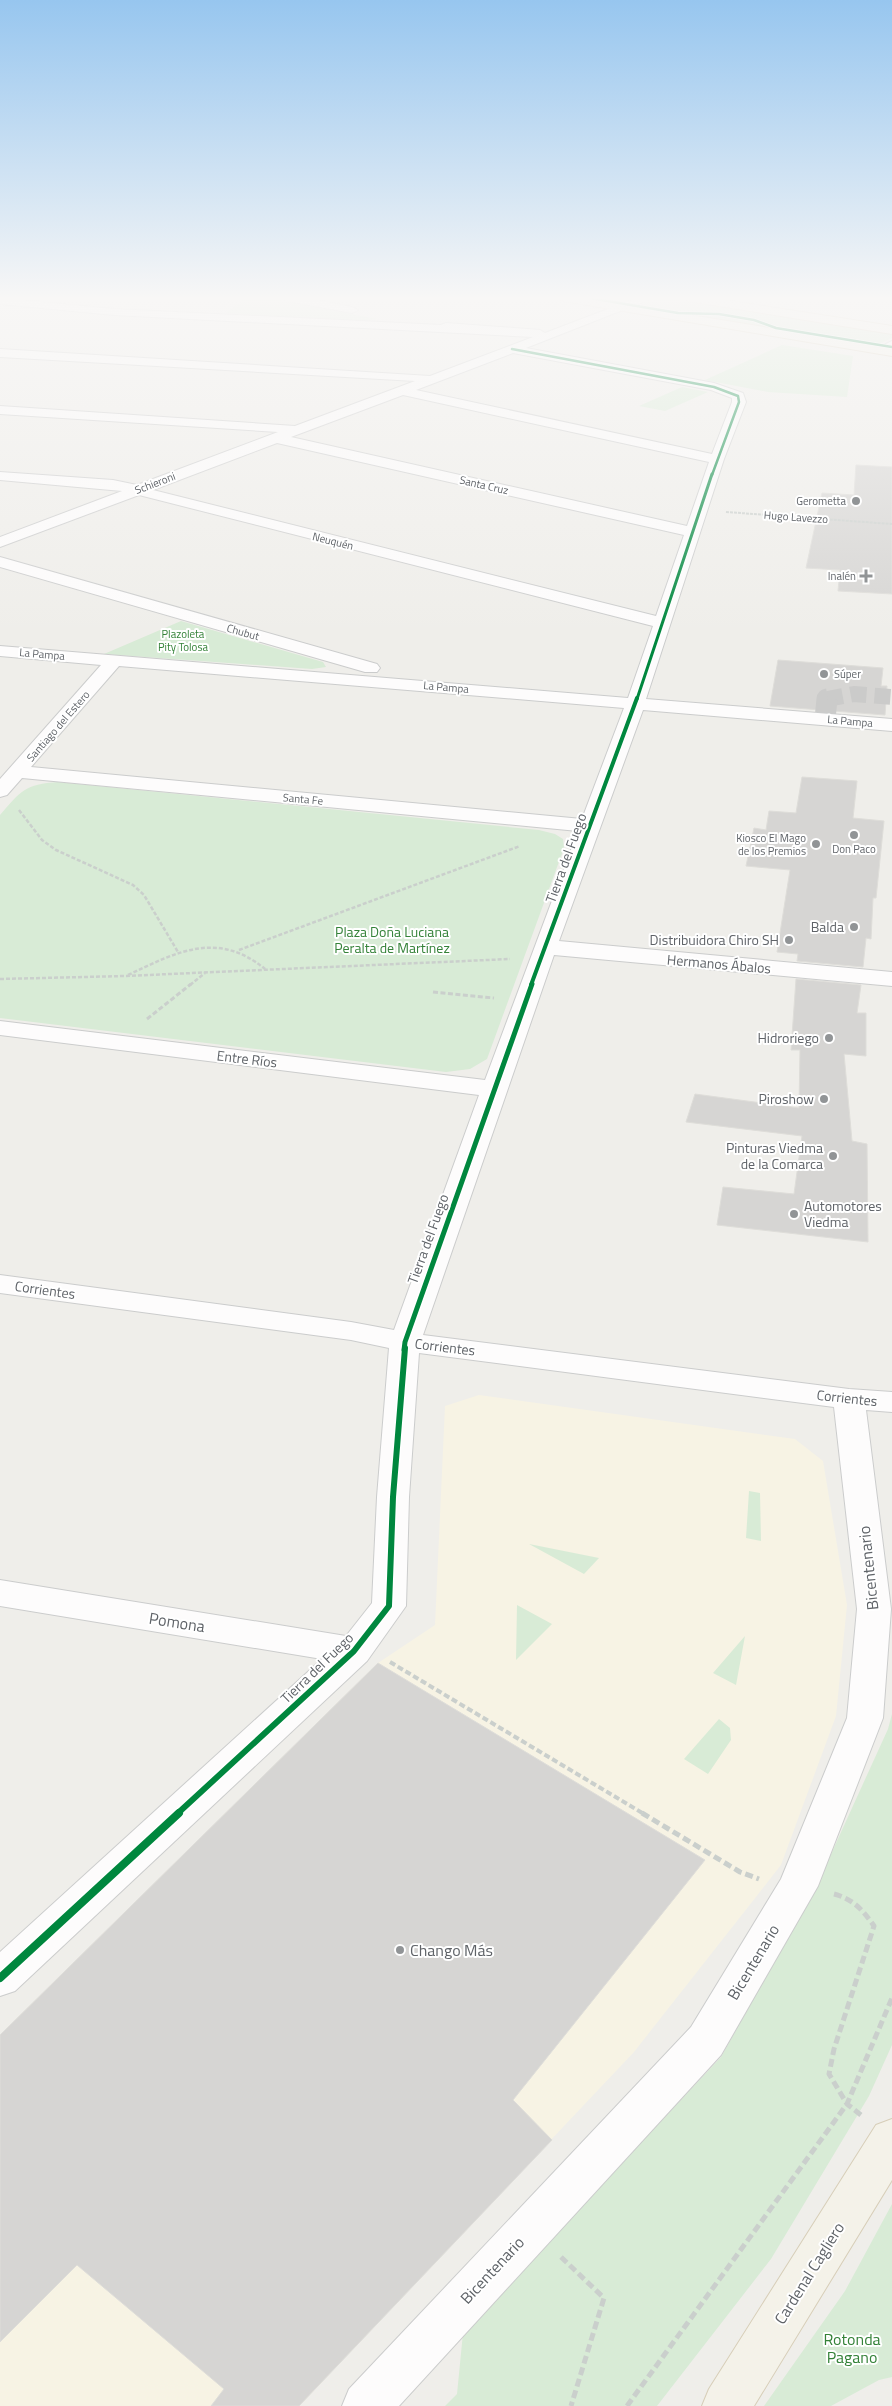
<svg xmlns="http://www.w3.org/2000/svg" width="892" height="2406" font-family="'Titillium Web',sans-serif">
	<style>
		.commercial { fill: #f7f3e4 }
		.green { fill: #d8ebd6 }
		.building { fill: #d6d5d3; stroke: #deddd9 }
		.lines { fill: none; stroke-linecap: round; stroke-linejoin: round }
		.minor-tunnel-far1 { stroke: #cbcbca; stroke-width: 16; stroke-dasharray: 16 8; stroke-linecap: butt }
		.minor-tunnel { stroke: #cbcbca; stroke-width: 21; stroke-dasharray: 21 11; stroke-linecap: butt }
		.minor-casing { stroke: #cbcccc; stroke-width: 2 }
		.major-casing { stroke: #d7ceb8; stroke-width: 2 }
		.path-far4 { stroke: #cacfcc; stroke-width: 2; stroke-dasharray: 3 1; stroke-linecap: butt }
		.path-far3 { stroke: #cacfcc; stroke-width: 2.5; stroke-dasharray: 4 2; stroke-linecap: butt }
		.path-far2 { stroke: #cacfcc; stroke-width: 3; stroke-dasharray: 5 2.5; stroke-linecap: butt }
		.path-far1 { stroke: #cacfcc; stroke-width: 4; stroke-dasharray: 6 3; stroke-linecap: butt }
		.path { stroke: #cacfcc; stroke-width: 5; stroke-dasharray: 8 4; stroke-linecap: butt }
		.minor { fill: #fdfcfc; fill-rule: evenodd }
		.major { fill: #f4f2e9; fill-rule: evenodd }
		.cycleway-far5-casing { stroke: #fff; stroke-width: 4 }
		.cycleway-far4-casing { stroke: #fff; stroke-width: 5 }
		.cycleway-far3-casing { stroke: #fff; stroke-width: 6 }
		.cycleway-far2-casing { stroke: #fff; stroke-width: 8 }
		.cycleway-far1-casing { stroke: #fff; stroke-width: 9 }
		.cycleway-casing { stroke: #fff; stroke-width: 11 }
		.cycleway-far5 { stroke: #00873e; stroke-width: 2.5 }
		.cycleway-far4 { stroke: #00873e; stroke-width: 3 }
		.cycleway-far3 { stroke: #00873e; stroke-width: 4 }
		.cycleway-far2 { stroke: #00873e; stroke-width: 5 }
		.cycleway-far1 { stroke: #00873e; stroke-width: 6 }
		.cycleway { stroke: #00873e; stroke-width: 8 }
		.poi-dot { fill: #919496; stroke: #fff; stroke-width: 2 }
		.labels { text-anchor: middle; stroke-width: 4; stroke-linejoin: round; paint-order: stroke }
		.far-street-label { font-size: 11px; fill: #5f6368; stroke: #fff }
		.far-poi-label { font-size: 11px; fill: #5f6368; stroke: #fff; text-anchor: end }
		.far-park-label { font-size: 11px; fill: #348238; stroke: #fff }
		.street-label { font-size: 14px; fill: #5f6368; stroke: #fff }
		.poi-label { font-size: 14px; fill: #5f6368; stroke: #fff; text-anchor: end }
		.park-label { font-size: 14px; fill: #348238; stroke: #fff }
		.near-street-label { font-size: 16px; fill: #5f6368; stroke: #fff }
		.near-poi-label { font-size: 16px; fill: #5f6368; stroke: #fff; text-anchor: start }
		.near-park-label { font-size: 16px; fill: #348238; stroke: #fff }
	</style>
	<rect width="100%" height="100%" fill="#efeeea"/>
	<!-- commercial -->
	<path class="commercial" d="M479,1395L795,1439L823,1461L847,1605L836,1716L781,1865L634,2052L299,2406H0V2035L378,1663L435,1625L445,1406Z"/>
	<!-- green -->
	<path class="green" d="M245,298H269L377,319L355,321L226,313Z
		M671,299L885,333L892,335V338L879,344L870,345L641,307L642,304L654,300Z
		M782,345L853,356L847,397L768,392L705,380Z
		M682,387L708,392L665,411L639,406Z
		M181,621L323,662L326,667L312,669L104,654Z
		M58,782L539,830L555,834L563,839L564,848L487,1059L470,1069L446,1072L0,1018V815C21,791 25,784 58,782Z
		M749,1491L760,1493L761,1541L746,1538Z
		M529,1544L599,1558L584,1574Z
		M517,1605L552,1624L516,1660Z
		M745,1636L736,1685L713,1673Z
		M892,1714V2045L869,2096L771,2259L657,2406H445L457,2394L463,2333L721,2057L816,1887L888,1729Z
		M719,1719L730,1728L731,1740L708,1774L684,1759Z
		M892,2204V2377L879,2380L831,2406H764L845,2291Z"/>
	<!-- building -->
	<path class="building" d="M856,465L892,467V594L838,591L840,570L806,568L822,493L854,495Z
		M778,660L883,668L881,686H887L885,715L770,706Z
		M802,777L857,781L853,818L884,821L876,898H873L871,939L866,938L863,967L797,961L798,954L777,952L790,870L746,866L754,828L766,830L769,811L796,813Z
		M796,979L861,985L857,1013H866V1056L844,1054L852,1141L867,1144L868,1242L717,1225L723,1187L794,1194L802,1136L686,1122L695,1094L799,1108L800,1050H791Z
		M378,1663L705,1860L513,2100L552,2140L299,2406H211L224,2389L77,2265L0,2342V2035Z"/>
	<g class="lines">
		<!-- minor-tunnel-far1 -->
		<path class="minor-tunnel-far1" d="M827,699L854,694L892,697"/>
		<!-- minor-tunnel -->
		<path class="minor-tunnel" d="M825,719L827,699L833,698"/>
		<defs>
			<path id="minor" d="M0,298L114,309L441,325L446,323L540,330L545,333L637,298H653L526,348L714,383L743,393L746,402L724,459L646,699L892,719V731L643,710L559,941L892,972V986L554,955L423,1335L849,1389L892,1392V1412L866,1410L891,1609L883,1718L818,1886L721,2055L399,2406H342L349,2389L691,2027L781,1879L847,1718L857,1609L834,1407L419,1353L409,1497L406,1606L367,1661L15,1991L0,1996V1952L322,1659L0,1606V1580L346,1636L372,1603L377,1497L389,1348L351,1340L0,1293V1275L351,1322L394,1330L479,1095L0,1035V1021L485,1080L578,831L22,778L7,795L0,797V779L101,665L0,656V646L628,698L653,626L139,495L0,547V537L122,491L0,480V472L113,480L137,485L278,432L0,414V406L295,426L415,381L0,357V349L430,376L533,337L114,315L0,304ZM513,353L711,390L732,398V402L712,454L416,390ZM403,395L709,462L687,526L291,437ZM277,443L684,535L656,616L153,490ZM119,666L624,708L582,819L31,767Z
				M282,298H307L352,307L358,310L352,313L287,301Z
				M892,341V349L880,354L874,350Z
				M0,557L377,664L380,668L377,672H365L0,567Z"/>
			<path id="major" d="M558,298H586L892,348V356L563,301Z
				M683,298H712L892,326V334L688,301Z
				M892,2119V2180L754,2406H702L709,2389L876,2125Z"/>
		</defs>
		<!-- minor casing -->
		<use href="#minor" class="minor-casing"/>
		<!-- major casing -->
		<use href="#major" class="major-casing"/>
		<!-- path-far4 -->
		<path class="path-far4" d="M726,512L892,524"/>
		<!-- path-far3 -->
		<path class="path-far3" d="M19,810L42,840L56,850L133,885L144,895L178,952
			M239,950L520,846
			M128,975C177,952 217,930 265,969
			M0,979L125,976L510,959
			M190,985L205,973"/>
		<!-- path-far2 -->
		<path class="path-far2" d="M433,992L494,998
			M147,1019L191,984"/>
		<!-- path-far1 -->
		<path class="path-far1" d="M390,1662L644,1814"/>
		<!-- path -->
		<path class="path" d="M642,1813L740,1872L759,1879
			M834,1894C853,1899 863,1910 874,1926L834,2049L829,2074L847,2104L861,2115
			M561,2257L604,2298L571,2406
			M627,2406L847,2104L892,1998"/>
		<!-- minor -->
		<use href="#minor" class="minor"/>
		<!-- major -->
		<use href="#major" class="major"/>
		<defs>
			<path id="cycleway-far5" d="M590,298L678,313L719,314L754,320L776,328L892,347
				M512,349L714,387L738,396L739,402L712,475"/>
			<path id="cycleway-far4" d="M637,699L712,474"/>
			<path id="cycleway-far3" d="M531,985L637,698"/>
			<path id="cycleway-far2" d="M404,1350L405,1342L532,984"/>
			<path id="cycleway-far1" d="M177,1814L354,1651L389,1606L393,1497L405,1348"/>
			<path id="cycleway" d="M0,1978L179,1813"/>
		</defs>
		<!-- cycleway-far5 casing -->
		<use href="#cycleway-far5" class="cycleway-far5-casing"/>
		<!-- cycleway-far4 casing -->
		<use href="#cycleway-far4" class="cycleway-far4-casing"/>
		<!-- cycleway-far3 casing -->
		<use href="#cycleway-far3" class="cycleway-far3-casing"/>
		<!-- cycleway-far2 casing -->
		<use href="#cycleway-far2" class="cycleway-far2-casing"/>
		<!-- cycleway-far1 casing -->
		<use href="#cycleway-far1" class="cycleway-far1-casing"/>
		<!-- cycleway casing -->
		<use href="#cycleway" class="cycleway-casing"/>
		<!-- cycleway-far5 -->
		<use href="#cycleway-far5" class="cycleway-far5"/>
		<!-- cycleway-far4 -->
		<use href="#cycleway-far4" class="cycleway-far4"/>
		<!-- cycleway-far3 -->
		<use href="#cycleway-far3" class="cycleway-far3"/>
		<!-- cycleway-far2 -->
		<use href="#cycleway-far2" class="cycleway-far2"/>
		<!-- cycleway-far1 -->
		<use href="#cycleway-far1" class="cycleway-far1"/>
		<!-- cycleway -->
		<use href="#cycleway" class="cycleway"/>
	</g>
	<!-- sky -->
	<linearGradient id="sky" x2="0" y2="1"><stop stop-color="#97c6ef"/><stop offset="0.47" stop-color="#f8f7f6"/><stop offset="1" stop-color="#f8f7f6" stop-opacity="0"/></linearGradient>
	<rect width="892" height="635" fill="url(#sky)"/>
	<!-- markers -->
	<g class="poi-dot">
		<circle cx="856" cy="501" r="5"/>
		<path d="M863.5 568.5h5v5h5v5h-5v5h-5v-5h-5v-5h5z"/>
		<circle cx="824" cy="674" r="5"/>
		<circle cx="854" cy="835" r="5"/>
		<circle cx="816" cy="844" r="5"/>
		<circle cx="854" cy="927" r="5"/>
		<circle cx="789" cy="940" r="5"/>
		<circle cx="829" cy="1038" r="5"/>
		<circle cx="824" cy="1099" r="5"/>
		<circle cx="833" cy="1156" r="5"/>
		<circle cx="794" cy="1214" r="5"/>
		<circle cx="400" cy="1950" r="5"/>
	</g>
	<g class="labels">
		<!-- far-street labels -->
		<g class="far-street-label">
			<text transform="translate(155 483) rotate(-21)" y="4">Schieroni</text>
			<text transform="translate(484 485) rotate(13)" y="4">Santa Cruz</text>
			<text transform="translate(796 517) rotate(4)" y="4">Hugo Lavezzo</text>
			<text transform="translate(333 541) rotate(14)" y="4">Neuquén</text>
			<text transform="translate(243 632) rotate(16)" y="4">Chubut</text>
			<text transform="translate(42 654) rotate(5)" y="4">La Pampa</text>
			<text transform="translate(446 687) rotate(5)" y="4">La Pampa</text>
			<text transform="translate(850 721) rotate(5)" y="4">La Pampa</text>
			<text transform="translate(58 726) rotate(-49)" y="4">Santiago del Estero</text>
			<text transform="translate(303 799) rotate(5)" y="4">Santa Fe</text>
		</g>
		<!-- far-poi labels -->
		<g class="far-poi-label">
			<text x="846" y="505">Gerometta</text>
			<text x="856" y="580">Inalén</text>
			<text x="834" y="678" text-anchor="start">Súper</text>
			<text x="806" y="842">Kiosco El Mago<tspan x="806" dy="13">de los Premios</tspan></text>
			<text x="854" y="853" text-anchor="middle">Don Paco</text>
		</g>
		<!-- far-park labels -->
		<g class="far-park-label">
			<text x="183" y="638">Plazoleta<tspan x="183" dy="13">Pity Tolosa</tspan></text>
		</g>
		<!-- street labels -->
		<g class="street-label">
			<text transform="translate(566 858) rotate(-70)" y="5">Tierra del Fuego</text>
			<text transform="translate(719 964) rotate(5)" y="5">Hermanos Ábalos</text>
			<text transform="translate(247 1059) rotate(7)" y="5">Entre Ríos</text>
			<text transform="translate(428 1239) rotate(-70)" y="5">Tierra del Fuego</text>
			<text transform="translate(45 1290) rotate(8)" y="5">Corrientes</text>
			<text transform="translate(445 1347) rotate(7)" y="5">Corrientes</text>
			<text transform="translate(847 1398) rotate(6)" y="5">Corrientes</text>
			<text transform="translate(317 1668) rotate(-44)" y="5">Tierra del Fuego</text>
		</g>
		<!-- poi labels -->
		<g class="poi-label">
			<text x="844" y="932">Balda</text>
			<text x="779" y="945">Distribuidora Chiro SH</text>
			<text x="819" y="1043">Hidroriego</text>
			<text x="814" y="1104">Piroshow</text>
			<text x="823" y="1153">Pinturas Viedma<tspan x="823" dy="16">de la Comarca</tspan></text>
			<text x="804" y="1211" text-anchor="start">Automotores<tspan x="804" dy="16">Viedma</tspan></text>
		</g>
		<!-- park labels -->
		<g class="park-label">
			<text x="392" y="937">Plaza Doña Luciana<tspan x="392" dy="16">Peralta de Martínez</tspan></text>
		</g>
		<!-- near-street labels -->
		<g class="near-street-label">
			<text transform="translate(868 1568) rotate(-96)" y="6">Bicentenario</text>
			<text transform="translate(177 1622) rotate(9)" y="6">Pomona</text>
			<text transform="translate(753 1962) rotate(-59)" y="6">Bicentenario</text>
			<text transform="translate(492 2270) rotate(-47)" y="6">Bicentenario</text>
			<text transform="translate(809 2273) rotate(-58)" y="6">Cardenal Cagliero</text>
		</g>
		<!-- near-poi labels -->
		<g class="near-poi-label">
			<text x="410" y="1956">Chango Más</text>
		</g>
		<!-- near-park labels -->
		<g class="near-park-label">
			<text x="852" y="2345">Rotonda<tspan x="852" dy="18">Pagano</tspan></text>
		</g>
	</g>
</svg>
